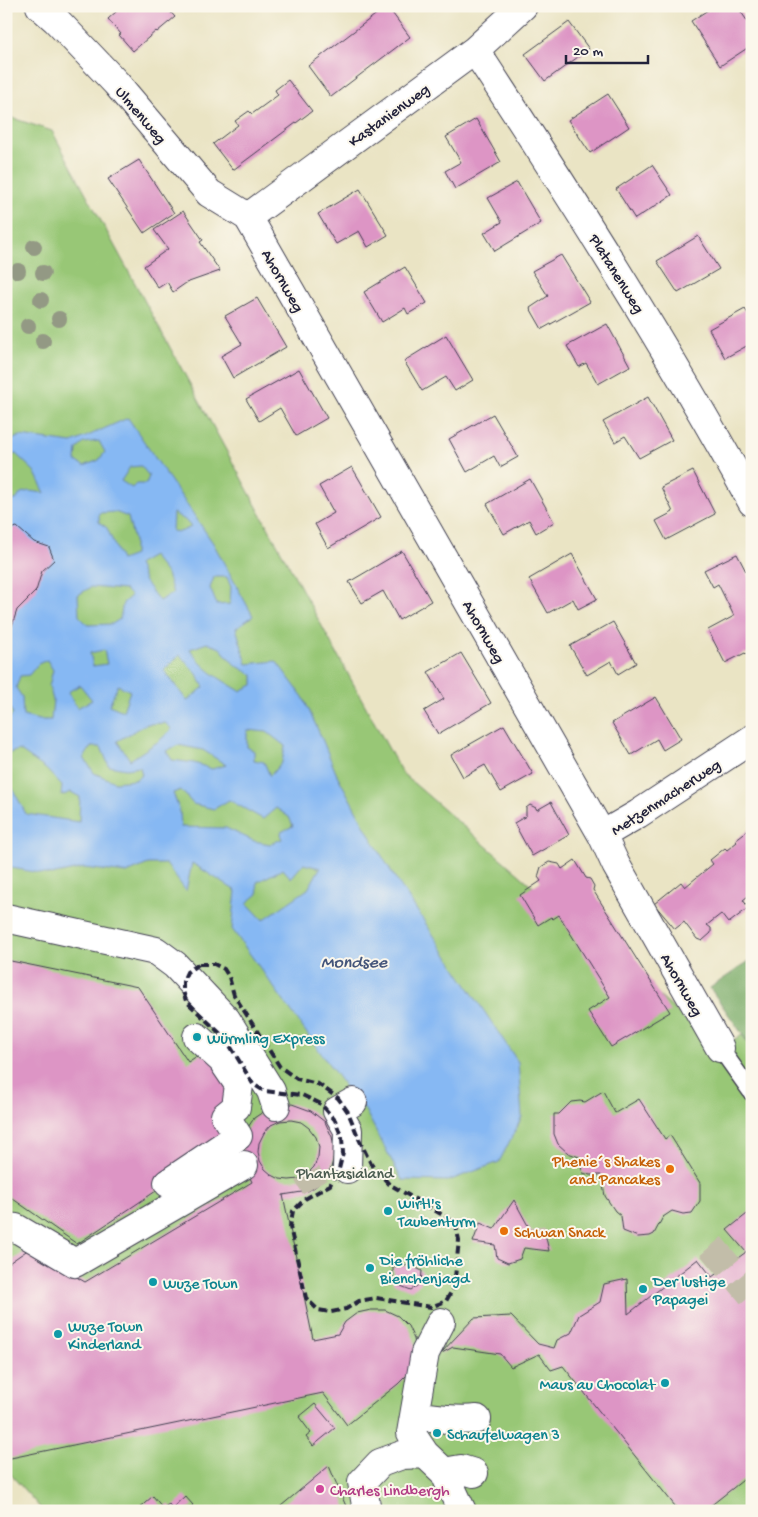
<svg xmlns="http://www.w3.org/2000/svg" width="758" height="1517" font-family="'Gochi Hand',sans-serif">
	<style>
		.green { fill: #98c776; stroke: #5d7458 }
		.forest { fill: #7aac67; stroke: #4e6751 }
		.water { fill: #86b8f3; stroke: #546d97; fill-rule: evenodd }
		.building { fill: #dd95c5; fill-rule: evenodd }
		.lines { fill: none; stroke-linecap: round; stroke-linejoin: round }
		.street-tunnel { stroke: #c2bda9; stroke-width: 28; stroke-dasharray: 28 14; stroke-linecap: butt }
		.lane-casing { stroke: #403f50; stroke-width: 19 }
		.street-casing { stroke: #403f50; stroke-width: 30 }
		.lane { stroke: #fff; stroke-width: 16 }
		.street { stroke: #fff; stroke-width: 28 }
		.rail { stroke: #22223b; stroke-width: 4; stroke-dasharray: 8 4; stroke-linecap: butt }
		.tree { fill: #939984 }
		.culture-dot { fill: #0f9aa8; stroke: #fbf7ec; stroke-width: 2 }
		.food-dot { fill: #e8710a; stroke: #fbf7ec; stroke-width: 2 }
		.hotel-dot { fill: #d1479c; stroke: #fbf7ec; stroke-width: 2 }
		.labels { text-anchor: middle; stroke-width: 4; stroke-linejoin: round; paint-order: stroke }
		.street-label { font-size: 16px; fill: #22223b; stroke: #fbf7ec }
		.culture-label { font-size: 16px; fill: #0d838f; stroke: #fbf7ec; text-anchor: start }
		.food-label { font-size: 16px; fill: #c56008; stroke: #fbf7ec; text-anchor: end }
		.park-label { font-size: 16px; fill: #4b5c50; stroke: #fbf7ec }
		.hotel-label { font-size: 16px; fill: #b23c85; stroke: #fbf7ec; text-anchor: start }
		.water-label { font-size: 18px; font-style: italic; fill: #45567b; stroke: #fbf7ec }
	</style>
	<rect width="100%" height="100%" fill="#fbf7ec"/>
	<filter id="ink" filterUnits="userSpaceOnUse"><feTurbulence type="fractalNoise" baseFrequency=".02" numOctaves="2"/><feDisplacementMap in="SourceGraphic" scale="10" xChannelSelector="R" yChannelSelector="G"/><feConvolveMatrix kernelMatrix="1 2 1 2 8 2 1 2 1" color-interpolation-filters="sRGB"/></filter>
	<filter id="wash" filterUnits="userSpaceOnUse"><feTurbulence type="fractalNoise" baseFrequency=".0096" numOctaves="4" result="noise"/><feDisplacementMap in="SourceGraphic" scale="20" xChannelSelector="R" yChannelSelector="G"/><feGaussianBlur stdDeviation="1.12" result="paint"/><feColorMatrix in="noise" values="0 0 0 0 0 0 0 0 0 0 0 0 0 0 0 0 0 1.4 0 .05"/><feComposite in="paint" operator="in"/></filter>
	<g filter="url(#wash)">
		<rect width="100%" height="100%" fill="#eae4c4"/>
		<!-- green -->
		<path class="green" d="M6,116L52,131L402,773L719,1048L742,1035L752,1048V1511H43L6,1469Z"/>
		<!-- forest -->
		<path class="forest" d="M752,959V1048L710,988Z"/>
		<!-- water -->
		<path class="water" d="M128,418L213,543L253,616L236,628L247,664L276,661L303,697L323,741L336,773L370,836L394,876L518,1062L522,1117L499,1162L448,1181L402,1180L365,1110L346,1088L232,929L236,891L192,863L186,891L166,864H148L127,873L84,868L51,875L6,867V776L26,814L79,822L80,797L71,792L61,796L62,786L46,769L19,750L6,754V722L13,714L9,707L6,708V500H16L21,493L29,491L45,493L34,471L16,454L6,456V443L20,436L72,443ZM99,441L105,452L99,460L84,466L76,461L77,449L84,443ZM141,466L149,476L146,484H136L132,488L121,481L130,467ZM115,512L128,517L134,541V555L121,560L107,528L99,522V513ZM173,513L185,520L191,527L180,532L172,531ZM152,556L167,574L173,593L159,601L145,582L138,564ZM214,577H227L231,587L230,604L217,605L210,588ZM91,587L125,590L131,596L123,603L120,619L112,624L88,625L79,616L78,595ZM207,643L220,648L235,665L253,675V685L240,691C220,679 202,669 190,649ZM104,650L107,664L93,666L90,653ZM180,655L197,674L204,687L187,701L164,670ZM47,660L53,670L49,686L53,700L51,720H39L23,716L22,697L16,688L20,676L29,675L38,664ZM80,685L92,700L77,708L68,692ZM118,685L130,691L123,711L109,705ZM165,723L172,729L159,741L130,760L117,741L147,724ZM247,730L267,732L285,746L282,762L270,776L264,762L254,760V751L247,747ZM178,745L203,750L226,765L212,769L194,763L172,760L166,751ZM91,747H101L109,766L126,769L140,767L142,775L135,780L115,782L94,773L84,758ZM181,790L193,804L214,809L229,800L263,819L276,808L289,817L293,826L281,832L282,839L270,844L254,841L226,828L181,827L180,812L173,793ZM303,864L320,868L308,889L263,920L247,903L258,894L257,882L283,869L291,878Z"/>
		<g id="blocks">
			<!-- building -->
			<path class="building" d="M113,6H165L175,17L157,32L156,31L133,51L119,35L121,34L108,19L117,11Z
				M387,6L410,37L331,97L308,66Z
				M714,6H737L752,28V45L720,66L691,21Z
				M569,22L589,49L545,81L525,54Z
				M288,80L312,111L233,170L213,144L238,125L235,121L249,111L252,114L278,95L275,90Z
				M608,94L629,127L590,153L568,120Z
				M476,119L501,162L455,189L445,171L461,162L446,137Z
				M139,160L174,213L144,233L108,179Z
				M652,165L672,195L635,219L616,189Z
				M517,182L541,223L495,251L484,233L502,222L488,198Z
				M360,189L388,235L368,247L359,231L336,244L318,214Z
				M183,211L203,240L200,242L220,271L186,283L173,292L167,282L158,288L144,266L168,249L154,230Z
				M698,236L719,269L678,293L657,261Z
				M561,255L590,302L542,329L530,308L548,296L532,271Z
				M405,267L427,303L408,314L405,308L382,322L364,292Z
				M257,298L286,347L233,378L221,356L242,344L225,316Z
				M745,309L752,320V343L725,358L709,329Z
				M607,324L630,366L598,384L586,363L579,367L567,346Z
				M446,335L473,380L455,391L446,377L422,391L404,361Z
				M299,369L327,418L296,436L280,408L259,421L246,399Z
				M648,397L672,440L639,458L625,436L615,442L603,422Z
				M493,414L518,457L500,467L494,456L467,472L449,439Z
				M352,467L381,517L328,548L315,524L334,513L319,486Z
				M693,471L715,514L666,540L656,521L673,512L661,487Z
				M530,479L554,522L536,533L529,520L504,534L487,504Z
				M17,527L34,542L49,547L54,560L42,571L36,591L17,610L9,635L6,639V530Z
				M402,551L431,601L399,620L383,591L362,603L349,582Z
				M572,554L597,599L578,609L573,599L548,613L529,579Z
				M737,554L752,583V651L746,654L745,653L725,663L708,630L734,616L718,584L713,587L704,570Z
				M613,622L636,663L618,674L611,661L587,675L570,646Z
				M461,653L491,703L438,734L424,711L444,699L428,672Z
				M656,697L681,739L663,750L657,739L631,755L612,723Z
				M504,725L533,774L501,792L485,765L463,777L451,755Z
				M551,802L569,835L532,856L514,823L526,816V808L530,805L536,808L537,810Z
				M752,827V893L743,900L748,907L747,909L730,922L728,923L721,914L707,925L711,928V933L702,941L697,939L684,922L675,929L654,904L681,882L685,887L713,864L710,860L725,848L727,850L737,842L735,840Z
				M575,860L586,878L590,879L594,886L593,890L670,1012L611,1047L588,1011L610,997L559,915L553,919L551,917L538,925L520,895L541,881L538,877L541,867L549,862L559,864L562,869Z
				M6,960L138,987L188,1062L200,1054L222,1060L238,1136L77,1244L6,1194Z
				M603,1091L615,1113L639,1099L665,1139L670,1135L700,1183V1201L692,1213L683,1214L672,1211L663,1217L654,1234L650,1236L638,1237L623,1231L621,1216L615,1211L605,1196L601,1175H590L583,1173L581,1167L585,1163L582,1158L568,1153L558,1144L554,1134V1114H559L571,1102L580,1101L585,1102Z
				M292,1104L311,1111L325,1122L332,1137L335,1152L331,1168L322,1181L315,1187L308,1191L283,1195L313,1339L338,1334L345,1322L357,1313L371,1310H385L398,1316L408,1326L414,1339L416,1351L408,1374L398,1384L347,1425L323,1393L6,1459V1265L29,1249L85,1282L252,1182L244,1165L242,1149L245,1132L254,1118L266,1110L276,1106ZM291,1120L301,1122L309,1128L316,1137L319,1147L318,1157L314,1167L307,1174L299,1179L289,1180L280,1179L272,1175L265,1169L260,1161L258,1152L259,1143L264,1133L271,1125L280,1121Z
				M514,1200L532,1233L544,1229L549,1251L524,1248L520,1259L508,1263L497,1258L495,1245L473,1242L480,1223L494,1229Z
				M752,1210V1473L704,1511H679L563,1366L551,1370L539,1354L511,1367L500,1354L453,1347L440,1354L474,1318L511,1316L538,1344L554,1348L557,1340L571,1333L579,1315L600,1302L604,1284L627,1279L628,1314L698,1259L712,1277L746,1252L727,1230Z
				M411,1265L422,1271L421,1283L411,1290L393,1283V1267Z
				M315,1404L335,1428L313,1446L306,1437L311,1433L299,1417Z
				M329,1466L348,1511H275Z
				M153,1496L163,1508L169,1504L172,1508L185,1496L193,1505L186,1511H136Z"/>
		</g>
	</g>
	<g filter="url(#ink)">
		<use href="#blocks" fill-opacity="0" stroke="#403f50" stroke-width="1"/>
		<g class="lines">
			<!-- street-tunnel -->
			<path class="street-tunnel" d="M307,1174L315,1187
				M711,1246L752,1295"/>
			<defs>
				<path id="lane" d="M720,1048L752,1093"/>
				<path id="street" d="M40,6L56,20L116,83L209,193L248,217L602,835L616,865L720,1048
					M475,50C572,198 667,347 752,502
					M248,217L475,50L523,6
					M602,835L638,814L752,739
					M6,918L156,951L175,965L226,1019L271,1091L276,1106
					M347,1169L348,1130L337,1111L353,1102
					M168,1183L238,1136L225,1116L236,1107L239,1085L222,1060L197,1037
					M6,1227L16,1228L75,1263L244,1165
					M415,1415C436,1418 456,1421 477,1419
					M425,1454L411,1433L425,1353L441,1322
					M444,1472L461,1469L474,1473
					M367,1511L362,1482L380,1463L402,1455L425,1454L444,1472L462,1511"/>
			</defs>
			<!-- lane casing -->
			<use href="#lane" class="lane-casing"/>
			<!-- street casing -->
			<use href="#street" class="street-casing"/>
			<!-- lane -->
			<use href="#lane" class="lane"/>
			<!-- street -->
			<use href="#street" class="street"/>
			<!-- rail -->
			<path class="rail" d="M199,964H214L224,969L229,977L234,995L280,1067L297,1079L318,1084L338,1098L348,1112L359,1139L371,1164L389,1184L448,1218L456,1226L459,1240L454,1287L446,1301L431,1307L376,1298L359,1301L346,1309L331,1312L318,1310L306,1298L290,1227L293,1211L305,1199L330,1185L339,1169L343,1153L342,1138L335,1120L321,1104L302,1095L264,1091L253,1084L226,1039L186,1001L183,991V981L187,972Z"/>
		</g>
		<!-- trees -->
		<g class="tree">
			<circle cx="34" cy="247" r="8"/>
			<circle cx="18" cy="271" r="8"/>
			<circle cx="43" cy="273" r="8"/>
			<circle cx="41" cy="300" r="8"/>
			<circle cx="59" cy="319" r="8"/>
			<circle cx="28" cy="326" r="8"/>
			<circle cx="43" cy="341" r="8"/>
		</g>
	</g>
	<!-- markers -->
	<g class="culture-dot">
		<circle cx="197" cy="1037" r="5"/>
		<circle cx="388" cy="1211" r="5"/>
		<circle cx="370" cy="1268" r="5"/>
		<circle cx="153" cy="1282" r="5"/>
		<circle cx="643" cy="1289" r="5"/>
		<circle cx="58" cy="1334" r="5"/>
		<circle cx="665" cy="1383" r="5"/>
		<circle cx="437" cy="1433" r="5"/>
	</g>
	<g class="food-dot">
		<circle cx="670" cy="1169" r="5"/>
		<circle cx="504" cy="1231" r="5"/>
	</g>
	<circle class="hotel-dot" cx="320" cy="1489" r="5"/>
	<g class="labels">
		<!-- street labels -->
		<g class="street-label">
			<text transform="translate(142 114) rotate(50)" y="6">Ulmenweg</text>
			<text transform="translate(388 114) rotate(-36)" y="6">Kastanienweg</text>
			<text transform="translate(618 273) rotate(58)" y="6">Platanenweg</text>
			<text transform="translate(284 280) rotate(60)" y="6">Ahornweg</text>
			<text transform="translate(485 631) rotate(60)" y="6">Ahornweg</text>
			<text transform="translate(665 796) rotate(-33)" y="6">Metzenmacherweg</text>
			<text transform="translate(683 984) rotate(60)" y="6">Ahornweg</text>
		</g>
		<!-- culture labels -->
		<g class="culture-label">
			<text x="207" y="1043">Würmling Express</text>
			<text x="398" y="1208">Wirtl's<tspan x="398" dy="18">Taubenturm</tspan></text>
			<text x="380" y="1265">Die fröhliche<tspan x="380" dy="18">Bienchenjagd</tspan></text>
			<text x="653" y="1286">Der lustige<tspan x="653" dy="18">Papagei</tspan></text>
			<text x="163" y="1288">Wuze Town</text>
			<text x="68" y="1331">Wuze Town<tspan x="68" dy="18">Kinderland</tspan></text>
			<text x="655" y="1389" text-anchor="end">Maus au Chocolat</text>
			<text x="447" y="1439">Schaufelwagen 3</text>
		</g>
		<!-- food labels -->
		<g class="food-label">
			<text x="660" y="1166">Phenie´s Shakes<tspan x="660" dy="18">and Pancakes</tspan></text>
			<text x="514" y="1237" text-anchor="start">Schwan Snack</text>
		</g>
		<!-- park labels -->
		<g class="park-label">
			<text x="345" y="1178">Phantasialand</text>
		</g>
		<!-- hotel labels -->
		<g class="hotel-label">
			<text x="330" y="1495">Charles Lindbergh</text>
		</g>
		<!-- water labels -->
		<g class="water-label">
			<text x="354" y="967">Mondsee</text>
		</g>
	</g>
	<!-- margin -->
	<rect width="758" height="1517" fill="none" stroke="#fbf7ec" stroke-width="25"/>
	<!-- scale -->
	<path d="M566 55v8h82v-8" fill="none" stroke="#22223b" stroke-width="2.5"/>
	<text x="573" y="55" font-size="15" fill="#22223b" stroke="#fbf7ec" stroke-width="4" paint-order="stroke">20 m</text>
</svg>
